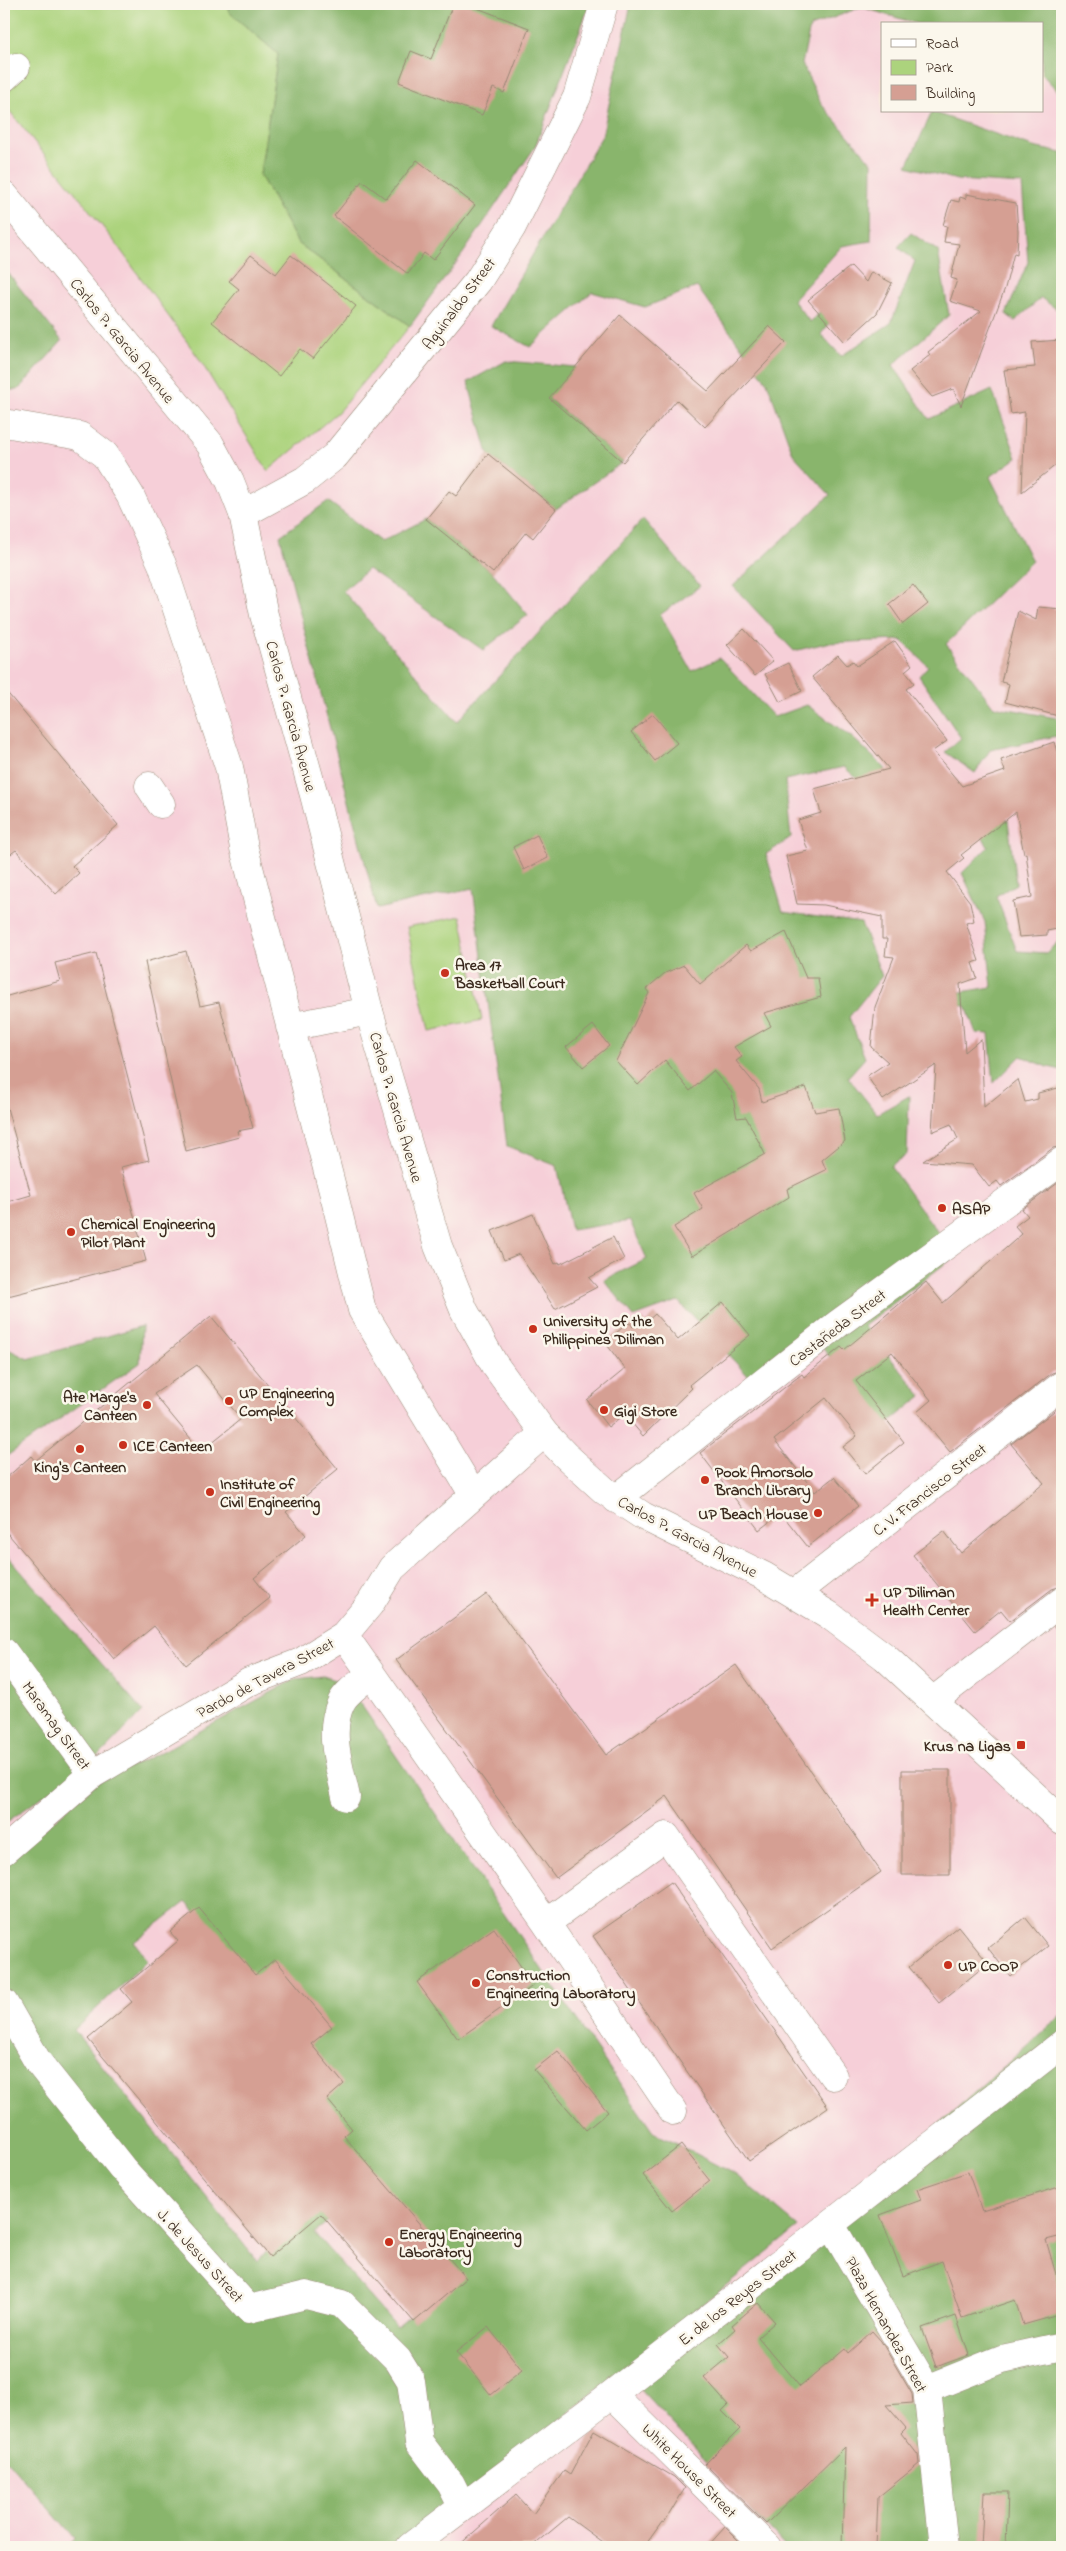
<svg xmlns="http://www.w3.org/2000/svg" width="1066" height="2551" font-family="'Indie Flower',sans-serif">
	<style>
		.built { fill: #f6cfd8; fill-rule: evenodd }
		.green { fill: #acd37d; stroke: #747e4e }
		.forest { fill: #89b56c; stroke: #627045; fill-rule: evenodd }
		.building { fill: #d59f93; fill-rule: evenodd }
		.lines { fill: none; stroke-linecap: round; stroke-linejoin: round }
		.minor-casing { stroke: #988674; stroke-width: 29 }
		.major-casing { stroke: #988674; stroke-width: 29 }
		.minor { stroke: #fff; stroke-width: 28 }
		.major { stroke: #fff; stroke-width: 28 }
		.poi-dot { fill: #c8321e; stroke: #fbf7ec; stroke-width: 2 }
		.labels { text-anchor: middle; stroke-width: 5; stroke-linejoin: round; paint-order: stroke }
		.street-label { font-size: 16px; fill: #3b2a1e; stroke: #fbf7ec }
		.poi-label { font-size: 16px; font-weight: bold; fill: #3b2a1e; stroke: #fbf7ec; text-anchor: start }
	</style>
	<rect width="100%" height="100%" fill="#fbf7ec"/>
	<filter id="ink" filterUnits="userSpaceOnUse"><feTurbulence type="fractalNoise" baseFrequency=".02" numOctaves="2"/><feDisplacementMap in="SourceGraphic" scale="10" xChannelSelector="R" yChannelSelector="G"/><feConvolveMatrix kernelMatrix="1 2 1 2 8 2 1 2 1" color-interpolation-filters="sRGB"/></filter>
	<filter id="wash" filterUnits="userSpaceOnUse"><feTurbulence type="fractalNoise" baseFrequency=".0096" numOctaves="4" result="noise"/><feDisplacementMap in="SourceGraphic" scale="20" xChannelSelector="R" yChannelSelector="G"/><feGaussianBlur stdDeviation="1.12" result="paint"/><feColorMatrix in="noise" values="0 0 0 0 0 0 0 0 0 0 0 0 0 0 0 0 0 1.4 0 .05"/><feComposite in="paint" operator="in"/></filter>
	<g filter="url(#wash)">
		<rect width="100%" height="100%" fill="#f6e2ca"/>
		<!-- built -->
		<path class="built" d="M4,4H1062V2547H4ZM882,24H1042V111H882Z"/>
		<!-- green -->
		<path class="green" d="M4,4H227L229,12L278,54L260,175L298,243L410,326L338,412L268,471L198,357L114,241L4,104Z
			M461,916L482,1020L429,1031L407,927Z"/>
		<!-- forest -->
		<path class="forest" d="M227,4H590L535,147L464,252L410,326L298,243L260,175L278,54L229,12Z
			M631,4H1062V96L1042,74V24H918L861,7L810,27L802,64L822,105L872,163L871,241L842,246L793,300L810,322L853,282L859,287L821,334L841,356L891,323L915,261L898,247L911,233L938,251L949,315L893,365L929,419L992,390L1017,458L990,477L1032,561L946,644L993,706L1062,719V735L990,750L975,773L945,752L961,738L919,676L928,666L901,640L826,643L794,651L733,586L830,495L793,454L767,382L697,287L645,307L592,292L530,347L491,326L602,136Z
			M932,112L1033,147L1062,153V313L1041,298L1015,321L1006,314L1028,262L1022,184L957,180L907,166Z
			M4,268L62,341L18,390H4Z
			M506,361L576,367L549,399L623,462L556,509L488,454L468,382Z
			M328,501L381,542L426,519L493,573L528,615L483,650L368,569L343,591L457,722L643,519L700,586L660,615L692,671L720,658L774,717L807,705L854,739L886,769L862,783L844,767L785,780L791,838L766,854L783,912L861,923L882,976L849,1017L865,1058L848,1077L877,1114L909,1096L907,1154L890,1166L955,1256L864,1326L922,1396L888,1423L810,1334L750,1378L678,1301L634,1317L604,1280L647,1259L630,1221L571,1230L557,1166L507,1146L473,888L377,909L280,536Z
			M1008,820L1016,884L996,896L1017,951L1046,953L1062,938V1070L1048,1067L1021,1056L994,1083L989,1034L976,1033L966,1006L946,1005L949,994L992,987L985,922L962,873L988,847L977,826Z
			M142,1326L140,1363L4,1458V1347L28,1359Z
			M4,1552L143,1711L97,1758L4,1824Z
			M323,1676L342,1682L362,1706L653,2132L736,2175L798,2227L511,2459L398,2547H66L75,2539L4,2457V1864L95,1784L163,1751L296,1679ZM186,1902L303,2030L300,2216L257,2261L74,2030L148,1960L134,1942ZM375,2182L454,2279L397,2327L314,2233Z
			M1062,2015V2547H786L640,2389Z"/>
		<g id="blocks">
			<!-- building -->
			<path class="building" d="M453,4H467L529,28L504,93L493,88L482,115L399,82L411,51L431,59Z
				M417,160L475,205L433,260L424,253L408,274L334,216L362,181L386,199Z
				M966,194L1016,203L1018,231L1017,254L1014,253L1005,288L961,406L953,389L932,397L910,371L930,355L928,352L981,311L950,301L957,280L951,278L959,244L944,242L947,226L943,225L951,200L959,202L960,197L966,199Z
				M251,255L276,274L291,255L356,306L313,359L300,349L279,376L212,322L239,289L229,281Z
				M851,266L866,282L871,272L892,283L877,313L845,342L808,300Z
				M620,315L708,391L769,326L786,342L705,427L677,400L623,462L549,398Z
				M1062,340V460L1022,492L1025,412L1011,414L1004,370L1035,367L1032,342Z
				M488,454L556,509L533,538L526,532L493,573L426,519L449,491L456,496Z
				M913,585L928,604L903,624L889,604Z
				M1038,607L1062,609V717L1005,702L1009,684L1001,682L1018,611L1036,620Z
				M744,629L773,661L755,676L727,645Z
				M895,641L912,665L905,671L914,683L906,689L947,741L933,751L962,786L1005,771L1001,760L1054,742L1062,767V928L1047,931V935L1019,937L1013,901L1032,897L1026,853L1024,854L1016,812L961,855L964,858L947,872L970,902L974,921L966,923L979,961L972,963L977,978L960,984L965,1052L981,1039L984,1107L1018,1079L1025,1102L1038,1099V1093L1062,1087V1146L1053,1148L1001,1186L997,1181L989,1187L972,1165L923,1161L958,1139L951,1124L932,1132L936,1065L883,1100L867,1076L888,1062L871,1047L875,1007L894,957L885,956L887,939H882V917L824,905L797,904L786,856L808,851L798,820L821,813L814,789L889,769L812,677L838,655L847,665L853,661L857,666Z
				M788,663L802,691L780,702L765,674Z
				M4,689L118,825L72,866L79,873L56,894L16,850L4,859Z
				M653,714L677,743L655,761L631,732Z
				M537,835L548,858L524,870L513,847Z
				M786,932L806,978H818L821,997L764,1013L771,1026L734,1047L742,1057L736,1061L759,1089L762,1102L806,1087L815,1112L839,1108L845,1141L822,1160L826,1170L787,1189L789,1197L692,1256L674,1227L703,1209L694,1193L765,1154L746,1117L737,1118L732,1093L713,1071L690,1091L665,1060L638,1085L616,1061L649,993L646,989L665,973L684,965L700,984L746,945L751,951Z
				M186,951L200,1006L219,1002L253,1128L237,1131L239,1137L186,1151L145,962Z
				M96,953L149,1160L121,1167L146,1261L4,1297V1203L31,1195L4,1097V997L60,981L55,963Z
				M593,1025L609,1046L583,1067L566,1047Z
				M1062,1180V1370L1052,1373L950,1452L917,1412L931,1400L892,1352L856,1381L904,1442L865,1474L843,1447L857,1436L826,1398L774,1440L815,1492L834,1477L858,1506L808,1547L781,1513L759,1530L700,1453L802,1374L804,1377L841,1347L844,1350L926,1282L943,1303L1022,1234L1015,1226L1028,1216L1022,1209Z
				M533,1214L555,1264L559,1262L560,1264L613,1237L624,1259L589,1278L597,1287L555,1309L519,1254L504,1260L492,1231Z
				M723,1302L750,1335L689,1385L692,1388L643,1436L624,1414L608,1427L587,1400L625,1369L605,1342L627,1324L630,1323L633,1327L642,1319L645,1323L655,1314L678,1340Z
				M211,1316L338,1469L286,1512L306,1535L254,1578L270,1598L186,1665L154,1626L114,1659L4,1529V1480L31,1456L35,1461ZM197,1365L241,1419L201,1451L154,1394Z
				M1062,1405V1586L1052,1589L1010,1621L1001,1610L975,1631L913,1555L944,1531L961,1553L1044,1483L1011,1444Z
				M487,1594L606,1755L736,1665L881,1872L772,1948L667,1796L556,1878L396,1660Z
				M1062,1621V1638L1054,1627Z
				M902,1770H950V1875H902Z
				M671,1882L828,2107L749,2161L593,1936Z
				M199,1908L255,1975L275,1959L332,2027L311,2044L344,2084L327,2099L352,2129L344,2136L466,2278L414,2322L321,2214L270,2257L88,2039L132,2002L121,1989L178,1941L170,1932Z
				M1025,1917L1048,1946L1010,1976L988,1948Z
				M958,1926L988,1963L939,2003L909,1967Z
				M494,1928L534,1985L458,2039L417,1982Z
				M558,2051L608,2112L586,2130L534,2070Z
				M681,2145L710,2181L672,2211L643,2175Z
				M968,2172L982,2211L1062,2186V2236L1046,2240L1062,2295V2314L1023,2325L1015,2300L962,2318L942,2261L903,2276L880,2215L921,2200L917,2189Z
				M758,2303L775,2322L758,2337L800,2387L845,2349L848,2353L872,2331L881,2341L912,2394L913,2403L886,2405L906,2428L901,2433L918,2455L919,2464L878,2497L876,2547H842L845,2447L766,2524L705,2464L740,2429L722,2411L728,2405L704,2378L729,2357L718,2344L735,2329L732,2325Z
				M956,2316L969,2355L936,2367L922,2328Z
				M488,2327L522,2370L491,2395L456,2352Z
				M594,2430L674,2477L685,2488L664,2523L662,2522L644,2547H609L568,2517L532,2547H457L516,2495L533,2514L564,2471L570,2475Z
				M984,2492H1008L1006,2547H981Z
				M725,2527L744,2546L707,2547Z"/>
		</g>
	</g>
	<g filter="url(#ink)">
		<use href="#blocks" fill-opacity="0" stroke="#988674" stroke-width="1"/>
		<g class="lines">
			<defs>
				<path id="minor" d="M4,78L16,67
					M4,423L80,436L105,455L130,495L162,564L229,767L244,848L335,1199L362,1310L473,1494
					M243,514L305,480L335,456L478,281L512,227L577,97L604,4
					M149,786L161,804
					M290,1027L369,1011
					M616,1499L839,1323L1062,1161
					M795,1593L1062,1385
					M344,1635L546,1923L673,2111
					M4,1652L93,1774
					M933,1701L1062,1601
					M346,1797C340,1768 327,1732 341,1703C346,1692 362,1682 371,1674
					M4,1851L93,1774L249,1682L301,1662L344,1635L370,1604L392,1568L544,1433
					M546,1923L666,1836L833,2076
					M4,2003L38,2062L122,2168L249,2309L306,2295L342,2304L398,2360L411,2381L419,2442L451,2484L462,2506
					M831,2225L927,2389L944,2547
					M927,2389L1002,2359L1062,2346
					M612,2394L767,2547
					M410,2547L612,2394L1062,2044"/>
				<path id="major" d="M4,195L210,444L230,481L243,514L264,615L314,795L369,1011L438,1246L464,1310L494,1364L544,1433L565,1455L605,1491L643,1516L764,1576L829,1615L885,1657L1062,1821"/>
			</defs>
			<!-- minor casing -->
			<use href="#minor" class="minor-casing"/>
			<!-- major casing -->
			<use href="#major" class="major-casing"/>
			<!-- minor -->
			<use href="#minor" class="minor"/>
			<!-- major -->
			<use href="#major" class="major"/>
		</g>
	</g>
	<!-- markers -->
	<g class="poi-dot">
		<circle cx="445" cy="973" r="5"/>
		<circle cx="942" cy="1208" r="5"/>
		<circle cx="71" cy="1232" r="5"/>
		<circle cx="533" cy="1329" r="5"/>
		<circle cx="229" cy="1401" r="5"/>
		<circle cx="147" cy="1405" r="5"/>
		<circle cx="604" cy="1410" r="5"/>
		<circle cx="123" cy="1445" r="5"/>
		<circle cx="80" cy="1449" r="5"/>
		<circle cx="705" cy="1480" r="5"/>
		<circle cx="210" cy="1492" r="5"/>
		<circle cx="818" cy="1513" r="5"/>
		<path d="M869.5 1592.5h5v5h5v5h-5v5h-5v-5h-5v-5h5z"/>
		<rect x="1016" y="1740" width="10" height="10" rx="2.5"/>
		<circle cx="948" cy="1965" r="5"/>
		<circle cx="476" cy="1983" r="5"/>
		<circle cx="389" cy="2242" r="5"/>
	</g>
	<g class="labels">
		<!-- street labels -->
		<g class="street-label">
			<text transform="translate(458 303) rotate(-53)" y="6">Aguinaldo Street</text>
			<text transform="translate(123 340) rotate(51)" y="6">Carlos P. Garcia Avenue</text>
			<text transform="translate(292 716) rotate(75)" y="6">Carlos P. Garcia Avenue</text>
			<text transform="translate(397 1107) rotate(74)" y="6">Carlos P. Garcia Avenue</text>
			<text transform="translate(837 1327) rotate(-37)" y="6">Castañeda Street</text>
			<text transform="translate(929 1489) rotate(-38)" y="6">C. V. Francisco Street</text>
			<text transform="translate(688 1536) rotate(28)" y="6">Carlos P. Garcia Avenue</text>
			<text transform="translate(265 1677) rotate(-28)" y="6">Pardo de Tavera Street</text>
			<text transform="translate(57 1725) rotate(54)" y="6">Maramag Street</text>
			<text transform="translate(201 2255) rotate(48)" y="6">J. de Jesus Street</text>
			<text transform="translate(737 2297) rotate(-38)" y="6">E. de los Reyes Street</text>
			<text transform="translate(887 2324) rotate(61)" y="6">Plaza Hernandez Street</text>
			<text transform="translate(690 2470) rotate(45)" y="6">White House Street</text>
		</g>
		<!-- poi labels -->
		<g class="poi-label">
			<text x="455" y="970">Area 17<tspan x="455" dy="18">Basketball Court</tspan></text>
			<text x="952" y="1214">ASAP</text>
			<text x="81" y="1229">Chemical Engineering<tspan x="81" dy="18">Pilot Plant</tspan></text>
			<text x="543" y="1326">University of the<tspan x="543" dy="18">Philippines Diliman</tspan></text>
			<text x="239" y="1398">UP Engineering<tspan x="239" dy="18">Complex</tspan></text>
			<text x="137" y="1402" text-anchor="end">Ate Marge's<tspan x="137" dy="18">Canteen</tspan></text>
			<text x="614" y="1416">Gigi Store</text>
			<text x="133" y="1451">ICE Canteen</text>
			<text x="80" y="1472" text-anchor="middle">King's Canteen</text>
			<text x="715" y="1477">Pook Amorsolo<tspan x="715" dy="18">Branch Library</tspan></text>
			<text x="220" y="1489">Institute of<tspan x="220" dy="18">Civil Engineering</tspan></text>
			<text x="808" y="1519" text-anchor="end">UP Beach House</text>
			<text x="883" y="1597">UP Diliman<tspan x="883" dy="18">Health Center</tspan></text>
			<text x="1011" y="1751" text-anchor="end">Krus na Ligas</text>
			<text x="958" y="1971">UP COOP</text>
			<text x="486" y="1980">Construction<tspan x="486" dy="18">Engineering Laboratory</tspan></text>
			<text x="399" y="2239">Energy Engineering<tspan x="399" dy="18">Laboratory</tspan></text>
		</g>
	</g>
	<!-- margin -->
	<rect width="1066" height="2551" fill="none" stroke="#fbf7ec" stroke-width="20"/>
	<!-- legend -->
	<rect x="881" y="22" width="162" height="90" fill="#fbf7ec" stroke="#aea59a"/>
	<rect x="891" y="39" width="25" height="8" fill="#ffffff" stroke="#aea59a"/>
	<text x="926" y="48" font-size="15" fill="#3b2a1e">Road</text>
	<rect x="891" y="60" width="25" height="15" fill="#acd37d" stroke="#aea59a"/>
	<text x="926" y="72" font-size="15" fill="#3b2a1e">Park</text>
	<rect x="891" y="85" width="25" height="15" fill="#d59f93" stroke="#aea59a"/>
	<text x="926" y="98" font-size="15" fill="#3b2a1e">Building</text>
</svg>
